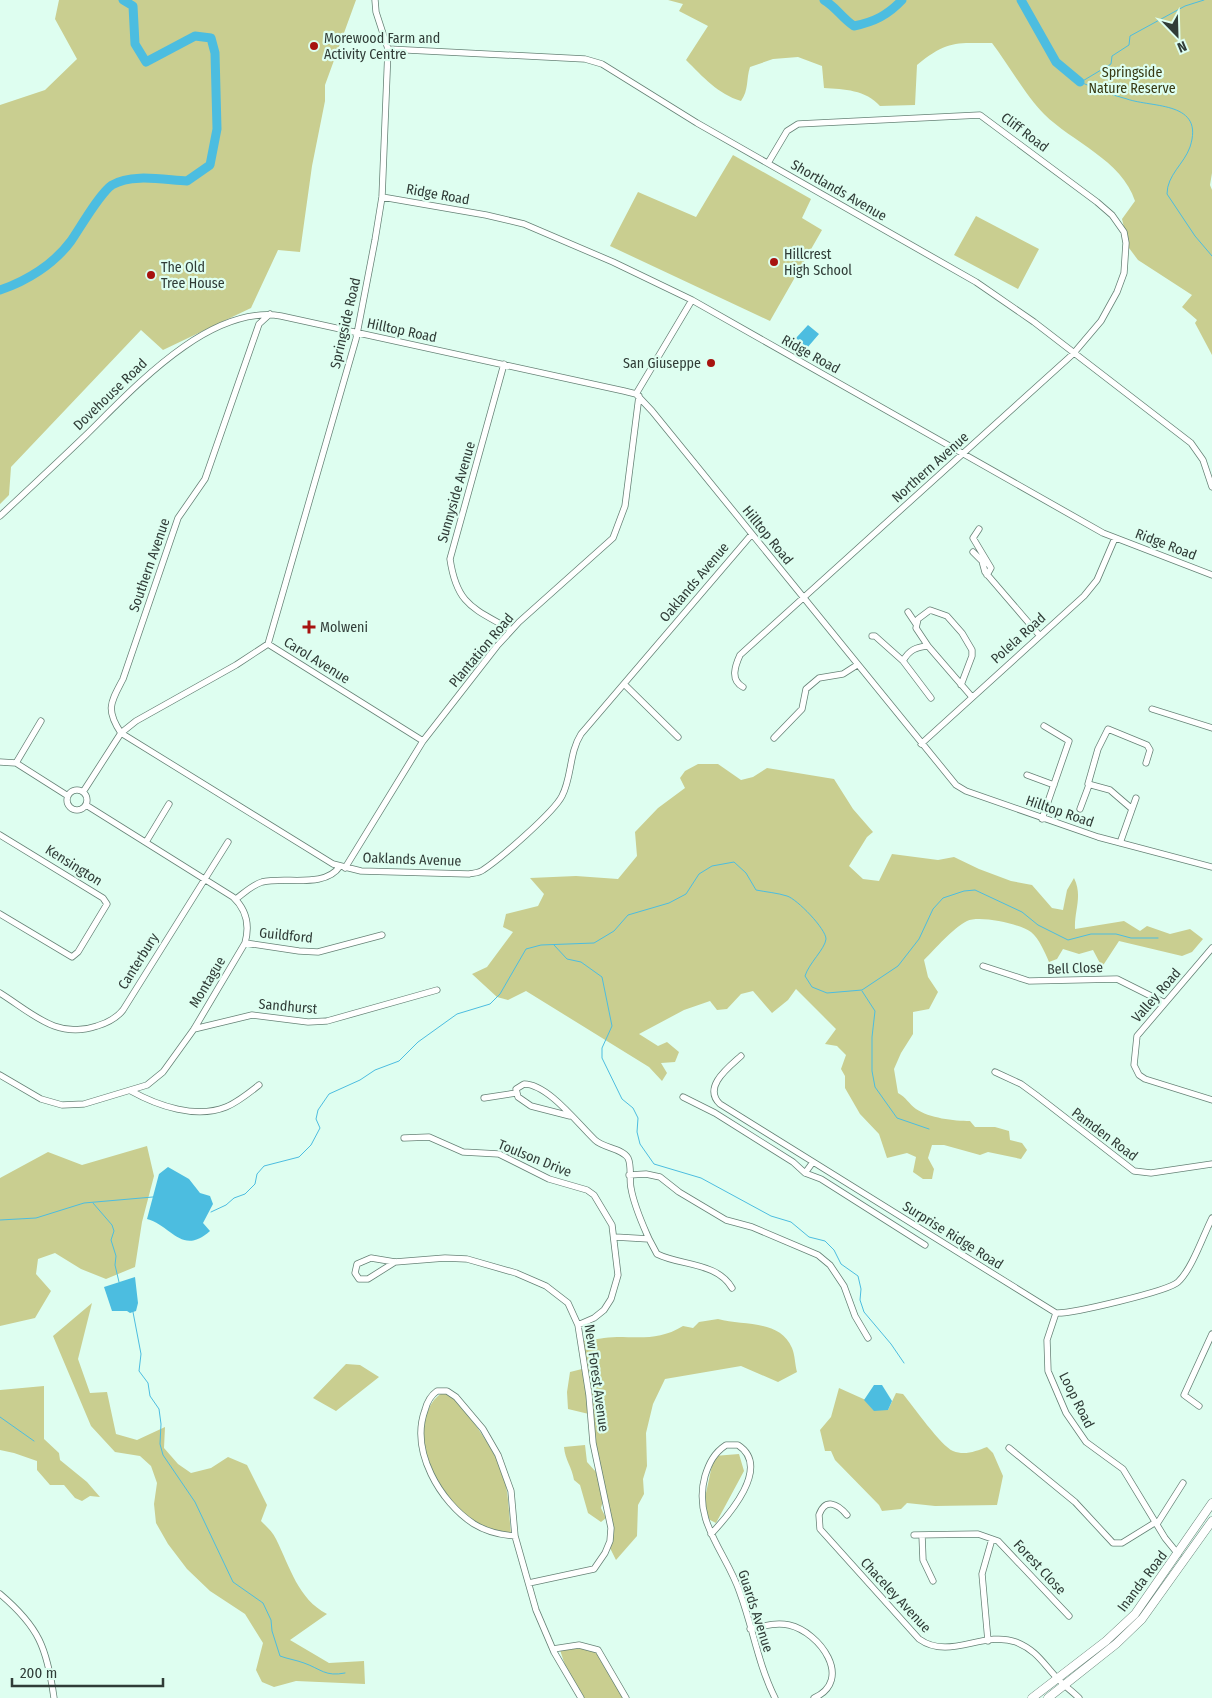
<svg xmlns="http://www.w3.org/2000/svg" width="1212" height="1698" font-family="'Fira Sans Condensed',sans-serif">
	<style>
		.green { fill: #c9ce90 }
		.water { fill: #4cbde0 }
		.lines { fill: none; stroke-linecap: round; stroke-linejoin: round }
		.stream { stroke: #4cbde0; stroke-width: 1 }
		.river { stroke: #4cbde0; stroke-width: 9 }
		.minor-casing { stroke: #668276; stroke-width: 7 }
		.major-casing { stroke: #668276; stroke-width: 9 }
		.minor { stroke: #fff; stroke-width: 5.5 }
		.major { stroke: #fff; stroke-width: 8 }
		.poi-dot { fill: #a7130f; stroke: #defef0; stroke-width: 2 }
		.labels { text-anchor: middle; stroke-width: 4.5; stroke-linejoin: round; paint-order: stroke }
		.poi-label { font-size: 14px; fill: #303c37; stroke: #defef0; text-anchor: start }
		.park-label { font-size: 14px; fill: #373913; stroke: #defef0 }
		.street-label { font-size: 14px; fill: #303c37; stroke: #defef0 }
	</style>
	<rect width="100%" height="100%" fill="#defef0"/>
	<!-- green -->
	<path class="green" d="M59,0H356L325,85V101L312,166L300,252L278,250L251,308L163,350L141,330L11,467L9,495L0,504V105L45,90L77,59L55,19Z
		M668,0H1212V173L1210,185L1212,190V355L1195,323L1197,320L1182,307L1192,295L1138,260L1129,248L1122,219L1135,201C1122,160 1072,142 1044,114C1026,96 1008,64 992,43C956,43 947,40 917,65L915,105L880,106C866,90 844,89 824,88L822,66L798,57L773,59L750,67C746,79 749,90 741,101C718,94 703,77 686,60L708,26L679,11L683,4Z
		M733,155L811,199L802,218L822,230L770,321L610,246L638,192L696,217Z
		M976,216L1039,249L1018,289L954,255Z
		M698,764H718L741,780L753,777L767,768L834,779L853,809L873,832L867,837L849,866L863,879L879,881L892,854L938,860L954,857L979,869L1011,881L1032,885L1052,908L1063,910L1067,890L1074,878C1083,896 1074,911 1075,929L1124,921L1140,931L1147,926L1170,934L1190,929L1203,939L1192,952L1182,956L1119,941L1102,967L1093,950L1079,954L1063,949L1057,959L1049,962C1045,953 1039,938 1031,932C1020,924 980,915 967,921C953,928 935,949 924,960L928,977L938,992L929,1009L913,1012V1034L901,1053L894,1069L898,1093C906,1097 909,1104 916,1109C929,1118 954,1121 970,1121L975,1127H995L1009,1131L1010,1140L1022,1143L1027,1150L1021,1159L988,1152L980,1155L944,1145H932L928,1158L934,1169L932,1179H923L913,1172L916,1157L907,1153L887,1158L879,1134L860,1114L845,1088V1076L841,1069L846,1055L837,1046L825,1044L836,1029L796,989L788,1000L772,1013L753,991L741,994L727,1009L717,1010L710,1001L684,1010L639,1034L658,1046L667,1042L679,1052L675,1062L661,1063L667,1073L662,1081L649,1067L526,991L508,1000L497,997L472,974L487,967L513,932L503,927L506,914L538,906L544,894L530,878L576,876L618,879L637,856L635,832L658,808L685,788L680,778L685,771Z
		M147,1146L154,1176L142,1222L135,1267L106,1279L81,1269L55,1253L38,1259L36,1274L51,1291L35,1318L0,1326V1178L48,1152L82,1165Z
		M92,1303L78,1359L90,1393L107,1392L116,1434L137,1440L165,1427L164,1448L178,1464L191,1473L211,1468L228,1457L247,1465L267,1505L261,1521C266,1526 273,1532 276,1539C290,1567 298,1599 327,1614L290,1640L329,1663L364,1661L365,1684L296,1681L274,1687L262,1682L256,1670L263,1643L245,1614L210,1591L187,1569L168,1544L156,1523L154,1504L157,1483L151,1466L140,1456L115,1452L91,1426L53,1336Z
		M718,1319C743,1326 780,1319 792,1348C795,1355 795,1365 797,1372L778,1382L741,1366L665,1379L653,1404L646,1433L647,1466L643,1479L644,1494L638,1505L637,1536L616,1560L610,1548L614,1530L593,1443V1415L568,1409L567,1392L570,1372L586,1368L582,1341C593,1340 606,1337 617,1337C643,1337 660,1340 683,1326L693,1328L699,1322Z
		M346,1364L360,1365L379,1377L336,1411L313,1398Z
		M44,1386V1439L59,1453L60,1460L87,1482L100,1497L90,1496L82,1501L75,1498L64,1485H50L37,1470V1461L14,1453L0,1450V1390Z
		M839,1388L888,1410L896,1393L903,1394C913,1406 941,1446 953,1451C965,1456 976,1451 987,1447L993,1453L1003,1476L997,1505L935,1506L907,1503L901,1509L882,1511L879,1505L835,1460L831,1451H825L820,1430L831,1417Z
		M447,1391C470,1416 499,1452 506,1486C509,1501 509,1517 511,1533C498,1531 484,1529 473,1523C458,1514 437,1485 430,1469C419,1446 420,1400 447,1391Z
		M585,1445L587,1462L596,1472L604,1497L601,1508L606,1518L601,1522L588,1513L580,1485L574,1480C572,1467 565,1460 564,1447Z
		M739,1454L744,1471L716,1523L710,1520L703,1507L714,1456Z
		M559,1647L598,1650L625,1698H584L570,1680Z"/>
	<!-- water -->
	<path class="water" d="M808,325L819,334L807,348L796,338Z
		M168,1167L189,1179L200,1193L210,1196L213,1204L203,1223L210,1231C182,1256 172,1226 147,1219L159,1174Z
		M135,1277L138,1303L136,1311L130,1313L127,1311H112L104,1287Z
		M874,1385H882L892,1401L888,1410L874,1411L864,1400Z"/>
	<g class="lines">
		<!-- stream -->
		<path class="stream" d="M1080,82C1095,88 1111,95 1127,99C1153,108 1205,101 1190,147C1184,164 1167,175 1167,194L1195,236L1212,256
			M1081,82L1111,64L1112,56L1129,45L1130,36L1185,6L1204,0
			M554,945L567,959L581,962L602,977L612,1026L602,1048V1058L622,1099L633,1108L638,1118L637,1132L640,1144L654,1164L701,1178L771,1216L791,1222L809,1237L825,1241L834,1250L841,1264L858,1276L861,1289L860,1300L864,1312L891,1344L904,1363
			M862,991L875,1011L872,1037V1071L875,1087L897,1118L929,1129
			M93,1203L112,1225L114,1231L111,1240L116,1256L115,1265L119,1282
			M211,1212L226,1205L234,1198L245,1194L255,1184L257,1174L264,1166L299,1157L311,1145L320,1128L316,1119L318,1110L329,1094L360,1080L375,1070L399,1061L418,1042L457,1014L490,1004L500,994L526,949L541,945L594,943L614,931L628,915L669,903L686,894L699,874L712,866L734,862L746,873L756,890C766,892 778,893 787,896C797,899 826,929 826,939C825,949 809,963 805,976L812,987L827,993L862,990L898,966L919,939L933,909L943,898L964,891L975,890L1022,912L1038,925L1068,940L1091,934H1116L1131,938H1158
			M0,1220L36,1218L84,1203L153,1197
			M133,1312L141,1354L139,1371L148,1383L150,1396L159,1409L161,1424L160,1444L163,1455L195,1502L233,1582L263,1603L271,1620L272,1631L280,1656C288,1659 296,1660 304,1663C321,1669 325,1677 345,1673
			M0,1417L34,1441"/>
		<!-- river -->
		<path class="river" d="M824,0C836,7 842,18 854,26C874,22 888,15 902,0
			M1021,0L1056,62L1080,82
			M0,290C27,281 54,264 71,241C80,228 100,193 112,185C132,173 165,180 187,181L210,165L217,129L215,53L211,38L195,36L146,62L135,44L133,6L123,0"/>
		<defs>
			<path id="minor" d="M388,49L585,59L602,64L697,123L976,282L1034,322L1191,443L1203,460L1212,487
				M382,197L486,215L524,224L613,262L692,300L1103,533L1212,575
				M270,314L259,324L205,479L178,518L123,679C111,702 105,709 121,733L333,864L361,871L469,874C474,873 479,873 483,870C500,859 554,812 562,796C572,777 569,753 581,734L752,534
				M504,364L450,559C457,606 474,608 511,630
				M636,394L692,300
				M0,516C29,489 58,462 86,435C133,389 209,304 281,316L624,391L636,394L652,411L956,785L966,791L1098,837L1212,867
				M979,529L973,538L991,568L987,575
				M973,552L982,561L985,572L1040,636
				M908,612L916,624
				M872,636H875L903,661
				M268,644L356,339L375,240L382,197L388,49L376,12L375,0
				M928,646L916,628L918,619L930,610L947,616L962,633L972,650V656L961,685
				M624,684L678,737
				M743,687C730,680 735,666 740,655L1073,354L1101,321L1117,292L1124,273L1126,243L1124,232L1112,215L1097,202L980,115L798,124L787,131L768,163
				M931,698L903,661C909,650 916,647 928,646L972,697
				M1152,709L1212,728
				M774,738L802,709L806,689L819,678L843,674L857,665
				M921,744L1084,596L1097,580L1115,538
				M0,762L16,763L68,796
				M16,763L41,721
				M1027,775L1054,785
				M67 800a10 10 0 1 1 20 0a10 10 0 1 1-20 0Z
				M83,792L121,733L136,721L236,665L268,644L423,741
				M1080,809L1089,785
				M1132,809L1110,790L1088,784L1098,749L1108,729L1147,745L1150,750L1146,763
				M1042,819L1069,741L1044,726
				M0,835L103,898L107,904L78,952L72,957L0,914
				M146,842L169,804
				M1120,843L1136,798
				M345,868L423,741L497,646L519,622L613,538L625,506L639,396
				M236,899C244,893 252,885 262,882C285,876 325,889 340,866
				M245,943L299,951L318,952L382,935
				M1212,948L1137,1036L1134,1065L1139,1075L1145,1079L1212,1100
				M983,966L1029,981L1117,979L1165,1003
				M0,993C32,1013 57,1040 97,1026C107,1023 116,1019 123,1010L228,842
				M194,1029L252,1015L308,1022L327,1021L437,990
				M741,1056C729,1067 702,1087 720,1104L1056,1313C1071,1314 1169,1291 1178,1282C1192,1269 1203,1236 1212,1218
				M995,1072L1021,1084L1036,1095L1134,1171L1151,1173L1212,1164
				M0,1075L41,1099L62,1105L84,1104L147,1085L163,1072L194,1029L245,943C250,925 247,910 233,897L86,805
				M131,1091C158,1106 196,1119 226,1107C238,1102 249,1093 259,1085
				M683,1097L715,1113L793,1162L805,1173
				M484,1098L516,1093
				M570,1116L531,1106L518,1097L516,1089L524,1084C548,1084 578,1124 595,1140C603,1148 622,1148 628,1158C632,1166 629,1179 631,1188C634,1206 642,1223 649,1239
				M404,1138L429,1137L463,1152L499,1154L549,1179L587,1190L594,1195L612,1225L618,1275L611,1299L604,1310L594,1318L578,1325
				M813,1162L805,1173L821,1179L925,1245
				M629,1175L646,1174L660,1177L679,1192L726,1220L752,1227L818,1255L830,1265L844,1286L855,1316L868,1338
				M615,1237L649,1239L657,1254C681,1266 717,1262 732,1288
				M395,1262L368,1279H359L355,1273L357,1264L371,1258L395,1262L445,1258L467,1259L516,1273L546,1286L568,1303L578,1325L589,1395L593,1443L611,1528L610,1541L605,1553L594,1569L529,1583
				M1056,1313L1047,1340L1048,1371L1066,1413L1086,1442L1123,1469L1165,1538L1178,1554
				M1199,1406L1184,1395L1212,1334
				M1009,1448L1075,1502L1113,1543H1122L1156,1522
				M847,1515C837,1503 825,1498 819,1515L820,1529L919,1639C950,1661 983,1630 1016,1642C1036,1650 1043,1663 1056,1677C1063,1685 1072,1691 1079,1698
				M1157,1524L1183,1483
				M711,1534C728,1516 772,1467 738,1445H726C714,1453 709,1463 705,1476C692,1522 727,1553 740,1593C753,1628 758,1664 775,1698
				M914,1535L978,1534L998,1541L1069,1616
				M922,1535L923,1560L933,1581
				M515,1536C500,1535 487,1532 474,1524C440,1502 410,1451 425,1410C427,1402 430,1396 437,1391H447L456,1397L483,1429L498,1455L511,1491L515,1536L536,1610L554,1652L581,1698
				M0,1594C39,1627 47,1648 54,1698
				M750,1629C763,1626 776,1622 789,1625C820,1632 854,1680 814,1698
				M988,1641L982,1574L992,1539
				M553,1649L579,1645L598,1650L626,1698"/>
			<path id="major" d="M1032,1698L1106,1641L1135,1614L1212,1503
				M1048,1698L1116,1644L1142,1619L1212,1521"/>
		</defs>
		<!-- minor casing -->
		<use href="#minor" class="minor-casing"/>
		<!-- major casing -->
		<use href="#major" class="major-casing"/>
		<!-- minor -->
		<use href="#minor" class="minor"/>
		<!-- major -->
		<use href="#major" class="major"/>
	</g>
	<!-- markers -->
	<g class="poi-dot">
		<circle cx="314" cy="46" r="5"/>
		<circle cx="774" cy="262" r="5"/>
		<circle cx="151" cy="275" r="5"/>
		<circle cx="711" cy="363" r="5"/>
		<path d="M306.5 619.5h5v5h5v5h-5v5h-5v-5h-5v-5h5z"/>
	</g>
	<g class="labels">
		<!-- poi labels -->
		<g class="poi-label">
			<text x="324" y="43">Morewood Farm and<tspan x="324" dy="16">Activity Centre</tspan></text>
			<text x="784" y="259">Hillcrest<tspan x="784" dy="16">High School</tspan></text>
			<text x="161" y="272">The Old<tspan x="161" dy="16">Tree House</tspan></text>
			<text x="701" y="368" text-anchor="end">San Giuseppe</text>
			<text x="320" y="632">Molweni</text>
		</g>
		<!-- park labels -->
		<g class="park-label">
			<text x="1132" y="77">Springside<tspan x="1132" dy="16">Nature Reserve</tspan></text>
		</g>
		<!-- street labels -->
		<g class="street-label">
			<text transform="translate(1025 132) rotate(37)" y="5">Cliff Road</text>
			<text transform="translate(839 190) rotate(30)" y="5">Shortlands Avenue</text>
			<text transform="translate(438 194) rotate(10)" y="5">Ridge Road</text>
			<text transform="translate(345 323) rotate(-77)" y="5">Springside Road</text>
			<text transform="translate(402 330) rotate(12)" y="5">Hilltop Road</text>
			<text transform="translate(811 354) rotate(29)" y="5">Ridge Road</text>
			<text transform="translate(110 394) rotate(-44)" y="5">Dovehouse Road</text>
			<text transform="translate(930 467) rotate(-42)" y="5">Northern Avenue</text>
			<text transform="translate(456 492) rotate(-74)" y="5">Sunnyside Avenue</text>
			<text transform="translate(768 535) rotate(51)" y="5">Hilltop Road</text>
			<text transform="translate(1166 544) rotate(21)" y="5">Ridge Road</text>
			<text transform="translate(149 565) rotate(-71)" y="5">Southern Avenue</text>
			<text transform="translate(694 582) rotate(-50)" y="5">Oaklands Avenue</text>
			<text transform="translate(1018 638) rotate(-42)" y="5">Polela Road</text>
			<text transform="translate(481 650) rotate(-50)" y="5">Plantation Road</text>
			<text transform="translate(317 660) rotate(32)" y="5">Carol Avenue</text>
			<text transform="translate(1060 811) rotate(19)" y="5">Hilltop Road</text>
			<text transform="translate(412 859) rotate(2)" y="5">Oaklands Avenue</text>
			<text transform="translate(74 865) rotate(32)" y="5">Kensington</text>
			<text transform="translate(286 935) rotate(6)" y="5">Guildford</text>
			<text transform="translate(138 961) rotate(-58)" y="5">Canterbury</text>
			<text transform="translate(1075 968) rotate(-2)" y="5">Bell Close</text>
			<text transform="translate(207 982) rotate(-59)" y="5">Montague</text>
			<text transform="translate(1156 995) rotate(-49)" y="5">Valley Road</text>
			<text transform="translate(288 1006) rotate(5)" y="5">Sandhurst</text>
			<text transform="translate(1105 1134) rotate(37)" y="5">Pamden Road</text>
			<text transform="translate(535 1158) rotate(22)" y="5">Toulson Drive</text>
			<text transform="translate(953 1235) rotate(32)" y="5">Surprise Ridge Road</text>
			<text transform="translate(597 1378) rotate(82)" y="5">New Forest Avenue</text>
			<text transform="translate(1077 1400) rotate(63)" y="5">Loop Road</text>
			<text transform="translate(1040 1567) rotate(47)" y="5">Forest Close</text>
			<text transform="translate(1142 1581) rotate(-53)" y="5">Inanda Road</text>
			<text transform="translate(896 1595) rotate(47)" y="5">Chaceley Avenue</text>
			<text transform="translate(756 1611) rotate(72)" y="5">Guards Avenue</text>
		</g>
	</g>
	<!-- north arrow -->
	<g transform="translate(1177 35) rotate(157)" stroke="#defef0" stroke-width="4" paint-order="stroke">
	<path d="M0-4L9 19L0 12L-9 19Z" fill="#303c37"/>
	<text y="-8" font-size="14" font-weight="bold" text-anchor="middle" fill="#303c37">N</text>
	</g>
	<!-- scale -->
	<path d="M12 1678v8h151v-8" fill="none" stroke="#303c37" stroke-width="2.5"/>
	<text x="20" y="1678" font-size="15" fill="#303c37" stroke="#defef0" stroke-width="4" paint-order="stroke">200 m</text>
</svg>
